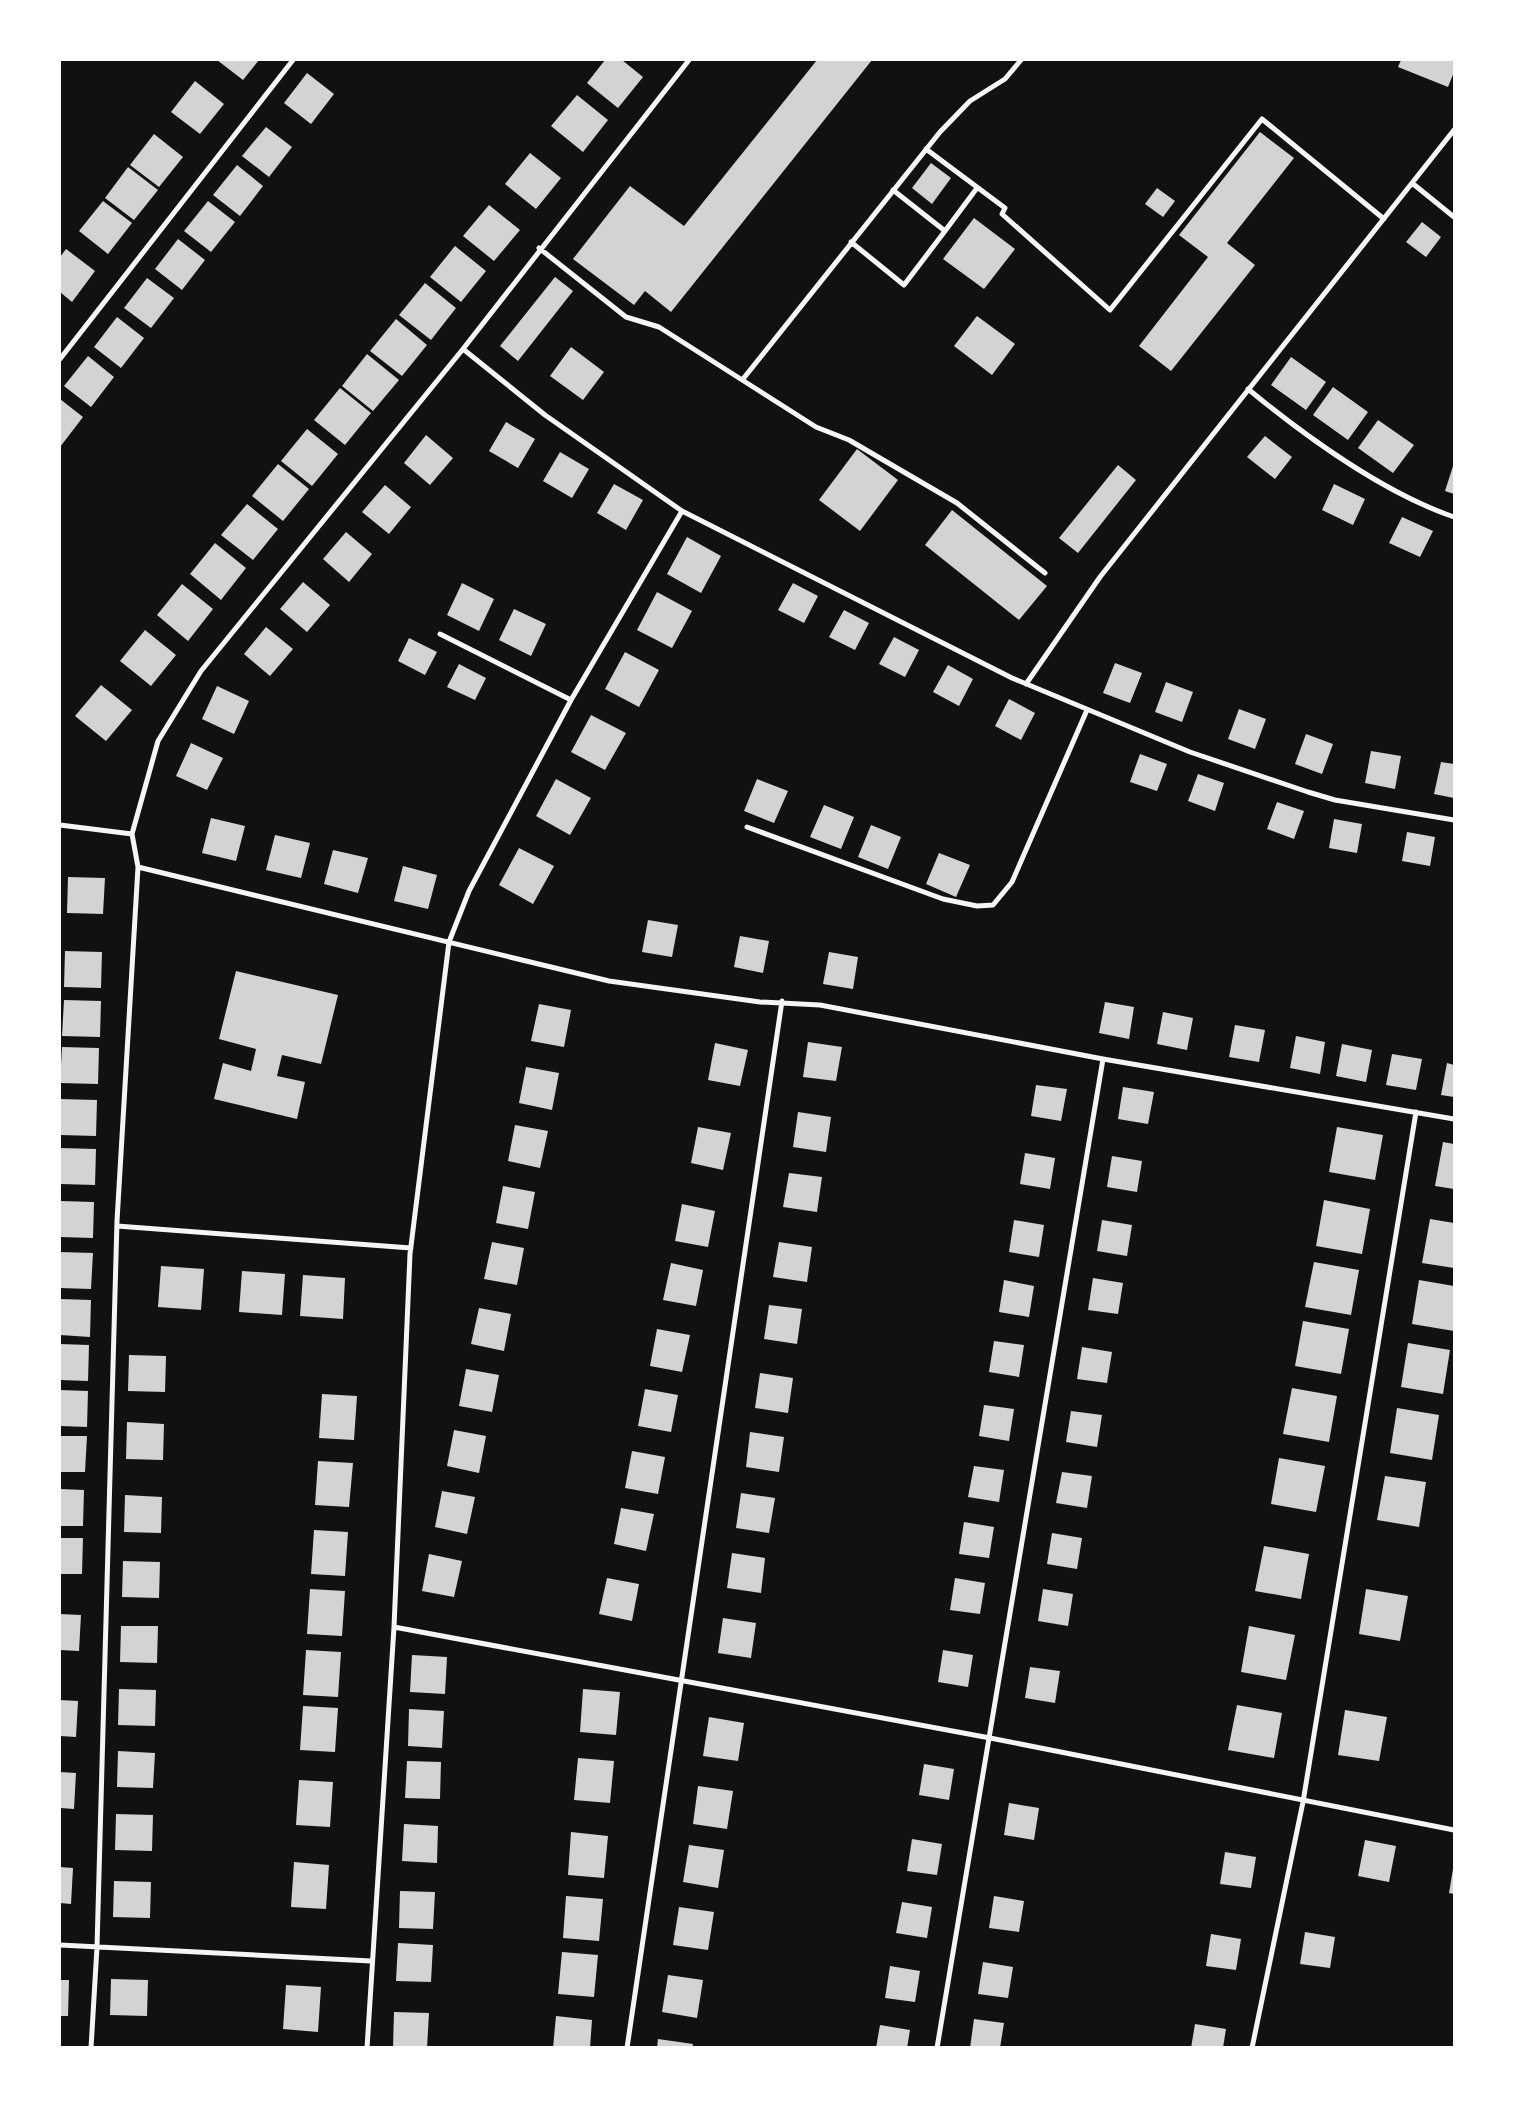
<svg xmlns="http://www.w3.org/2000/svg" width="1514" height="2107" font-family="Merriweather,serif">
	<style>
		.building { fill: #d3d3d3 }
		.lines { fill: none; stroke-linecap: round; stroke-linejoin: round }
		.service { stroke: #f5f5f5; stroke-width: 5 }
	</style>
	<rect width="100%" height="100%" fill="#111"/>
	<!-- building -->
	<path class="building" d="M217,60H259L243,80Z
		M605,60H622L643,77L618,108L587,83Z
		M817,60H872L671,312L645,291L634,305L573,259L630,186L684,226Z
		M1401,60H1454V72L1448,87L1398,67Z
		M307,73L334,94L311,124L284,103Z
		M195,81L224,104L200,134L171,112Z
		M577,95L608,120L583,152L551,126Z
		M266,127L292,147L269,177L242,156Z
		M1260,132L1294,158L1227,243L1255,265L1171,371L1139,346L1208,257L1179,235Z
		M154,134L183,157L159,187L130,165Z
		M530,153L561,178L536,209L505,184Z
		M931,163L951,178L932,204L912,188Z
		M237,165L263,186L240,216L213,195Z
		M128,167L158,190L134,220L105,198Z
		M1157,188L1175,201L1163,217L1145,204Z
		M103,201L132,223L108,254L79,231Z
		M208,201L235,222L211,252L184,231Z
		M489,205L520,230L494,261L463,236Z
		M974,218L1015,249L984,289L943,259Z
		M1422,222L1441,237L1426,257L1406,242Z
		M178,239L205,260L182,290L155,269Z
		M455,246L486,271L461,302L430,277Z
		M66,249L95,271L72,302L60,292V257Z
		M555,277L573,291L518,361L500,346Z
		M147,278L174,298L151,328L124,308Z
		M425,283L456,308L431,340L399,315Z
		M977,316L1015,344L992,375L954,346Z
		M117,317L144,338L121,368L94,347Z
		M396,319L427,345L402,376L370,351Z
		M571,347L604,372L583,400L550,376Z
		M367,354L399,380L373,411L342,386Z
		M88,356L114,377L91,407L64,386Z
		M1291,357L1326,382L1306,410L1271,385Z
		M1333,387L1368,412L1348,440L1313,415Z
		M340,388L371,413L345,445L314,420Z
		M60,399L83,417L60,447Z
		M1378,420L1414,445L1393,473L1358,448Z
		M506,422L535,439L518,468L489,451Z
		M307,429L338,454L312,486L281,461Z
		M426,435L453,458L430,485L404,463Z
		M1265,436L1292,457L1275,479L1247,457Z
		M857,449L898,480L860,531L819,500Z
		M560,452L589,469L572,498L543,481Z
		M1454,463V494L1445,491Z
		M278,464L309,489L283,521L252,496Z
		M1118,465L1136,480L1078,553L1059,538Z
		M614,484L643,500L626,530L597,513Z
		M1334,484L1365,499L1353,525L1322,510Z
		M385,485L411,507L389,534L362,512Z
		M247,504L278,529L253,560L221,535Z
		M952,510L1047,586L1019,620L925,545Z
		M1402,517L1433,531L1420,557L1389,543Z
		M346,532L372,554L349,582L323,559Z
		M687,537L721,556L701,593L667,574Z
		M215,543L246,568L221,600L190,574Z
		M303,582L330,605L307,632L280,609Z
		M462,583L494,599L479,631L447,615Z
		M793,583L818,596L804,623L778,610Z
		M182,584L213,609L188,641L157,615Z
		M657,592L692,611L672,648L637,630Z
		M514,609L546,624L531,656L499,640Z
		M844,610L869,623L855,650L829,637Z
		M266,627L293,649L270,676L244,654Z
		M145,630L176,655L151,686L120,661Z
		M894,637L919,650L905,677L879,664Z
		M409,638L437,652L425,675L398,661Z
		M625,652L659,670L639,707L605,689Z
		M1115,663L1142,673L1130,703L1103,693Z
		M459,664L486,678L475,700L447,687Z
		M948,665L973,679L959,706L933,692Z
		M1166,682L1193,692L1182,722L1155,712Z
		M101,685L132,710L106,741L75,716Z
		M217,686L249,701L234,734L202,719Z
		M1009,699L1035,713L1021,740L995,726Z
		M1239,709L1266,719L1255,749L1228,739Z
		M591,715L626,733L605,770L571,752Z
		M1306,734L1333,744L1322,774L1295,764Z
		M191,743L223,758L207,790L176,776Z
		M1371,751L1401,756L1395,789L1365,783Z
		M1140,754L1167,764L1157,791L1130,782Z
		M1441,762L1454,764V798L1434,794Z
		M1198,774L1224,783L1215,811L1188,801Z
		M556,779L591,798L570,835L536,816Z
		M757,779L788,791L774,823L744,811Z
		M1277,802L1304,811L1294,839L1267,829Z
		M824,805L854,817L841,849L810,837Z
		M211,818L245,826L236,861L202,853Z
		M1334,819L1362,824L1357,853L1329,848Z
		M871,825L901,837L888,869L858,857Z
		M1407,832L1435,837L1430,866L1402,861Z
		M275,835L310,843L301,878L266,870Z
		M519,848L554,866L533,904L499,885Z
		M333,850L368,858L358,893L324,884Z
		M939,853L970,865L956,897L926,884Z
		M403,866L437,875L428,909L394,901Z
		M68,877L105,878L103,914L67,913Z
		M648,920L678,925L672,957L642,952Z
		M740,936L769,941L763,973L734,967Z
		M65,951L102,952L101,988L64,987Z
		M829,952L858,957L853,989L823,984Z
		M236,971L338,995L321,1064L282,1055L277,1076L305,1082L297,1119L214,1099L223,1063L251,1071L256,1049L219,1039Z
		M64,1000L101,1001L100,1037L62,1036Z
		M1105,1002L1134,1007L1129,1039L1099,1033Z
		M539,1004L571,1010L564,1047L531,1041Z
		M1163,1012L1193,1018L1187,1050L1157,1044Z
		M1235,1025L1265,1030L1259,1062L1229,1057Z
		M1296,1036L1325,1042L1320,1074L1290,1068Z
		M808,1042L842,1047L836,1081L803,1077Z
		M715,1043L748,1050L740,1086L708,1080Z
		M1342,1044L1372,1050L1366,1082L1336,1076Z
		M62,1047L99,1048L98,1084L60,1083Z
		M1392,1054L1422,1059L1416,1090L1386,1085Z
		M1447,1063L1454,1065V1097L1441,1095Z
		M526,1067L559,1073L552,1110L519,1103Z
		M1036,1085L1067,1089L1061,1121L1031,1116Z
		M1123,1087L1154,1092L1148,1124L1118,1119Z
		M60,1099L97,1100L96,1136L60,1135Z
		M798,1112L831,1117L826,1152L793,1147Z
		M515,1125L548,1131L540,1168L508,1161Z
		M698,1127L731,1133L723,1170L691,1163Z
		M1337,1127L1383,1135L1375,1180L1329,1172Z
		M1443,1142L1454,1144V1189L1435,1186Z
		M60,1148L96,1149L95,1185L60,1184Z
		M1025,1153L1055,1158L1050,1189L1020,1184Z
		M1112,1156L1142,1161L1137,1192L1107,1187Z
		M789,1173L822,1177L817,1212L783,1207Z
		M503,1186L535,1192L528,1229L496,1223Z
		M1324,1200L1370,1209L1362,1254L1316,1246Z
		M60,1201L94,1202L93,1238L60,1237Z
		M682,1204L715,1211L708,1247L675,1241Z
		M1430,1219L1454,1223V1268L1422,1263Z
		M1014,1220L1044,1225L1039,1257L1009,1252Z
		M1102,1220L1132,1225L1127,1256L1097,1251Z
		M492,1242L524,1248L517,1285L484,1279Z
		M779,1242L812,1247L807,1282L773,1277Z
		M60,1252L93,1253L91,1289L60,1288Z
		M1314,1262L1359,1270L1351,1315L1305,1307Z
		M671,1263L703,1270L696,1306L663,1300Z
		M161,1266L204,1269L201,1310L158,1307Z
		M242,1271L285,1274L282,1315L239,1312Z
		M303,1275L345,1278L343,1319L300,1316Z
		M1093,1278L1123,1283L1118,1314L1088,1310Z
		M1004,1280L1034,1286L1029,1317L999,1312Z
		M1419,1280L1454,1286V1331L1412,1324Z
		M60,1299L91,1300L90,1337L60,1335Z
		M769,1305L802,1309L797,1344L764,1339Z
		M479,1308L511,1314L504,1351L471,1344Z
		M1303,1321L1349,1329L1341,1374L1295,1366Z
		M657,1329L690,1335L682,1372L650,1366Z
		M994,1341L1024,1345L1019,1377L989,1372Z
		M1408,1343L1450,1350L1443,1394L1401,1387Z
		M60,1344L89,1345L88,1381L60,1380Z
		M1082,1347L1112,1352L1107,1383L1077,1379Z
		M129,1355L166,1356L165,1392L128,1391Z
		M466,1369L499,1375L492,1412L459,1406Z
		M760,1373L793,1378L788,1413L755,1408Z
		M1292,1388L1337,1396L1329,1442L1283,1434Z
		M645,1389L678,1395L671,1432L638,1426Z
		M60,1390L88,1391L87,1427L60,1426Z
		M322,1394L357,1396L354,1440L319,1438Z
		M984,1405L1014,1409L1009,1441L979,1436Z
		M1397,1408L1439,1415L1432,1460L1390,1453Z
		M1071,1411L1102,1415L1097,1447L1066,1442Z
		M127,1422L164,1424L163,1460L126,1459Z
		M454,1430L486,1436L479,1473L447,1466Z
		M750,1432L784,1437L779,1472L746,1467Z
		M60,1436H87L85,1472H60Z
		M632,1451L665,1457L658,1494L625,1488Z
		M1279,1458L1325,1466L1316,1512L1271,1504Z
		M318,1461L353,1463L349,1507L315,1505Z
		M974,1466L1004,1470L999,1502L968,1497Z
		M1062,1472L1092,1476L1087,1508L1056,1503Z
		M1385,1476L1426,1482L1419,1527L1377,1520Z
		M60,1489L84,1490L83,1526H60Z
		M442,1491L475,1497L467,1534L435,1527Z
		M741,1493L775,1498L769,1533L736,1528Z
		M125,1495L162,1497L161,1533L124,1532Z
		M621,1508L654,1514L646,1551L614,1544Z
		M964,1522L994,1527L989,1558L959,1554Z
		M314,1530L348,1532L345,1576L311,1574Z
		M1052,1533L1082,1538L1077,1569L1047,1564Z
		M60,1538H83L82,1574H60Z
		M1264,1546L1309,1554L1301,1599L1255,1591Z
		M732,1553L765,1558L761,1593L727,1588Z
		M429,1554L462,1561L454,1597L422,1591Z
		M123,1561L160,1562L159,1598L122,1597Z
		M607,1578L639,1584L632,1621L599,1614Z
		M955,1578L985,1583L980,1614L950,1610Z
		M310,1589L345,1591L342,1636L307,1634Z
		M1043,1589L1073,1594L1068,1626L1038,1621Z
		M1366,1589L1408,1596L1400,1641L1359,1634Z
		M60,1614L81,1615L79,1651L60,1650Z
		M723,1618L756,1623L751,1658L718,1653Z
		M121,1626H158L157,1663L120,1662Z
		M1249,1626L1295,1635L1286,1680L1241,1672Z
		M306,1650L341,1652L338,1697L303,1695Z
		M943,1650L973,1655L968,1687L938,1682Z
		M412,1655L447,1657L445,1694L410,1692Z
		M1030,1667L1060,1671L1055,1703L1025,1698Z
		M119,1689L156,1690L155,1726L118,1725Z
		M583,1689L620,1692L616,1735L580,1732Z
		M60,1700L78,1701L76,1737L60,1736Z
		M1237,1705L1282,1713L1274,1758L1228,1750Z
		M303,1706L338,1708L335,1752L300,1750Z
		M409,1709L444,1711L442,1748L408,1746Z
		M1345,1710L1387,1717L1379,1761L1338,1755Z
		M709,1717L744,1723L738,1761L703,1756Z
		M118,1751L155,1753L153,1788L117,1787Z
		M578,1758L614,1761L610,1803L574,1800Z
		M407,1761L441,1762L440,1799L405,1798Z
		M924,1764L954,1769L949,1800L919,1795Z
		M60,1772L76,1773L74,1809L60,1808Z
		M299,1780L333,1782L330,1827L296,1825Z
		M698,1786L733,1791L727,1829L693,1824Z
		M1009,1803L1039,1808L1034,1840L1004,1835Z
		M116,1814L153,1815L152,1851L115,1850Z
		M404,1824L438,1826L437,1863L402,1861Z
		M571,1832L608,1836L604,1878L568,1875Z
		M912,1839L942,1844L937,1875L907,1871Z
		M1365,1840L1396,1846L1389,1882L1358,1876Z
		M689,1845L724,1850L718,1888L683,1882Z
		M1225,1852L1256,1857L1251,1888L1220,1884Z
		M294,1862L329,1865L326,1909L291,1907Z
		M60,1867L73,1868L71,1904L60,1903Z
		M1453,1869H1454V1894L1449,1893Z
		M114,1881L151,1882L150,1918L113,1917Z
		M400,1891L435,1892L433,1929L399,1928Z
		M566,1896L603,1899L599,1941L563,1938Z
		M994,1896L1024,1901L1019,1932L989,1928Z
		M902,1902L932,1907L927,1938L896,1933Z
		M679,1907L714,1912L708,1950L673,1945Z
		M1305,1932L1335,1937L1330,1968L1300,1964Z
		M1211,1934L1241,1939L1236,1970L1206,1966Z
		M398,1943L433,1945L431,1982L396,1981Z
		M562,1952L598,1955L594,1997L558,1994Z
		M983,1962L1013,1967L1008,1998L978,1994Z
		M890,1966L920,1971L915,2002L885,1998Z
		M668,1975L703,1980L697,2018L662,2012Z
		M111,1979L148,1980L147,2016L110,2015Z
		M60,1980H69L68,2016H60Z
		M286,1985L321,1987L318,2032L283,2029Z
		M394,2012L429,2013L427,2048H393Z
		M556,2016L592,2020L590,2048H553Z
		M974,2019L1004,2023L1000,2048H970Z
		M1195,2024L1226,2029L1223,2048H1191Z
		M880,2025L910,2030L907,2048H876Z
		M658,2039L693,2044L692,2048H657Z"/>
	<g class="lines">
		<!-- service -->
		<path class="service" d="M926,149L1005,208L1002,214L1110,310L1262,119L1384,219
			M1412,183L1454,217
			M893,190L945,231L977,188
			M851,242L904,285L945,231
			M539,248L626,317L659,327L816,427L849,440L957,503L1045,573
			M463,349L545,415L682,511L1012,678L1190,752L1308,792L1335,800L1454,820
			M60,359L293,60
			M743,379L940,132L970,101L1005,79L1021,60
			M1248,389C1305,436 1384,493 1454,517
			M440,634L571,700
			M1026,684L1100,577L1454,130
			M60,825L132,834
			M747,827L943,899L977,906L993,905L1012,882L1087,710
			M138,867L609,981L760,1002L820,1005L1103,1059L1454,1119
			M117,1226L411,1248
			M394,1627L990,1738L1454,1830
			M60,1945L371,1961
			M91,2048L97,1947L117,1221L138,867L132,834L158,741L201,671L463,349L689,60
			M367,2048L394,1627L410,1254L449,942L469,891L571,700L682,511
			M627,2048L782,1001
			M937,2048L1103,1059
			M1252,2048L1303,1802L1416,1112"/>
	</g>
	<!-- border -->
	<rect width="1514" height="2107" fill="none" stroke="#ffffff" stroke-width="122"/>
</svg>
